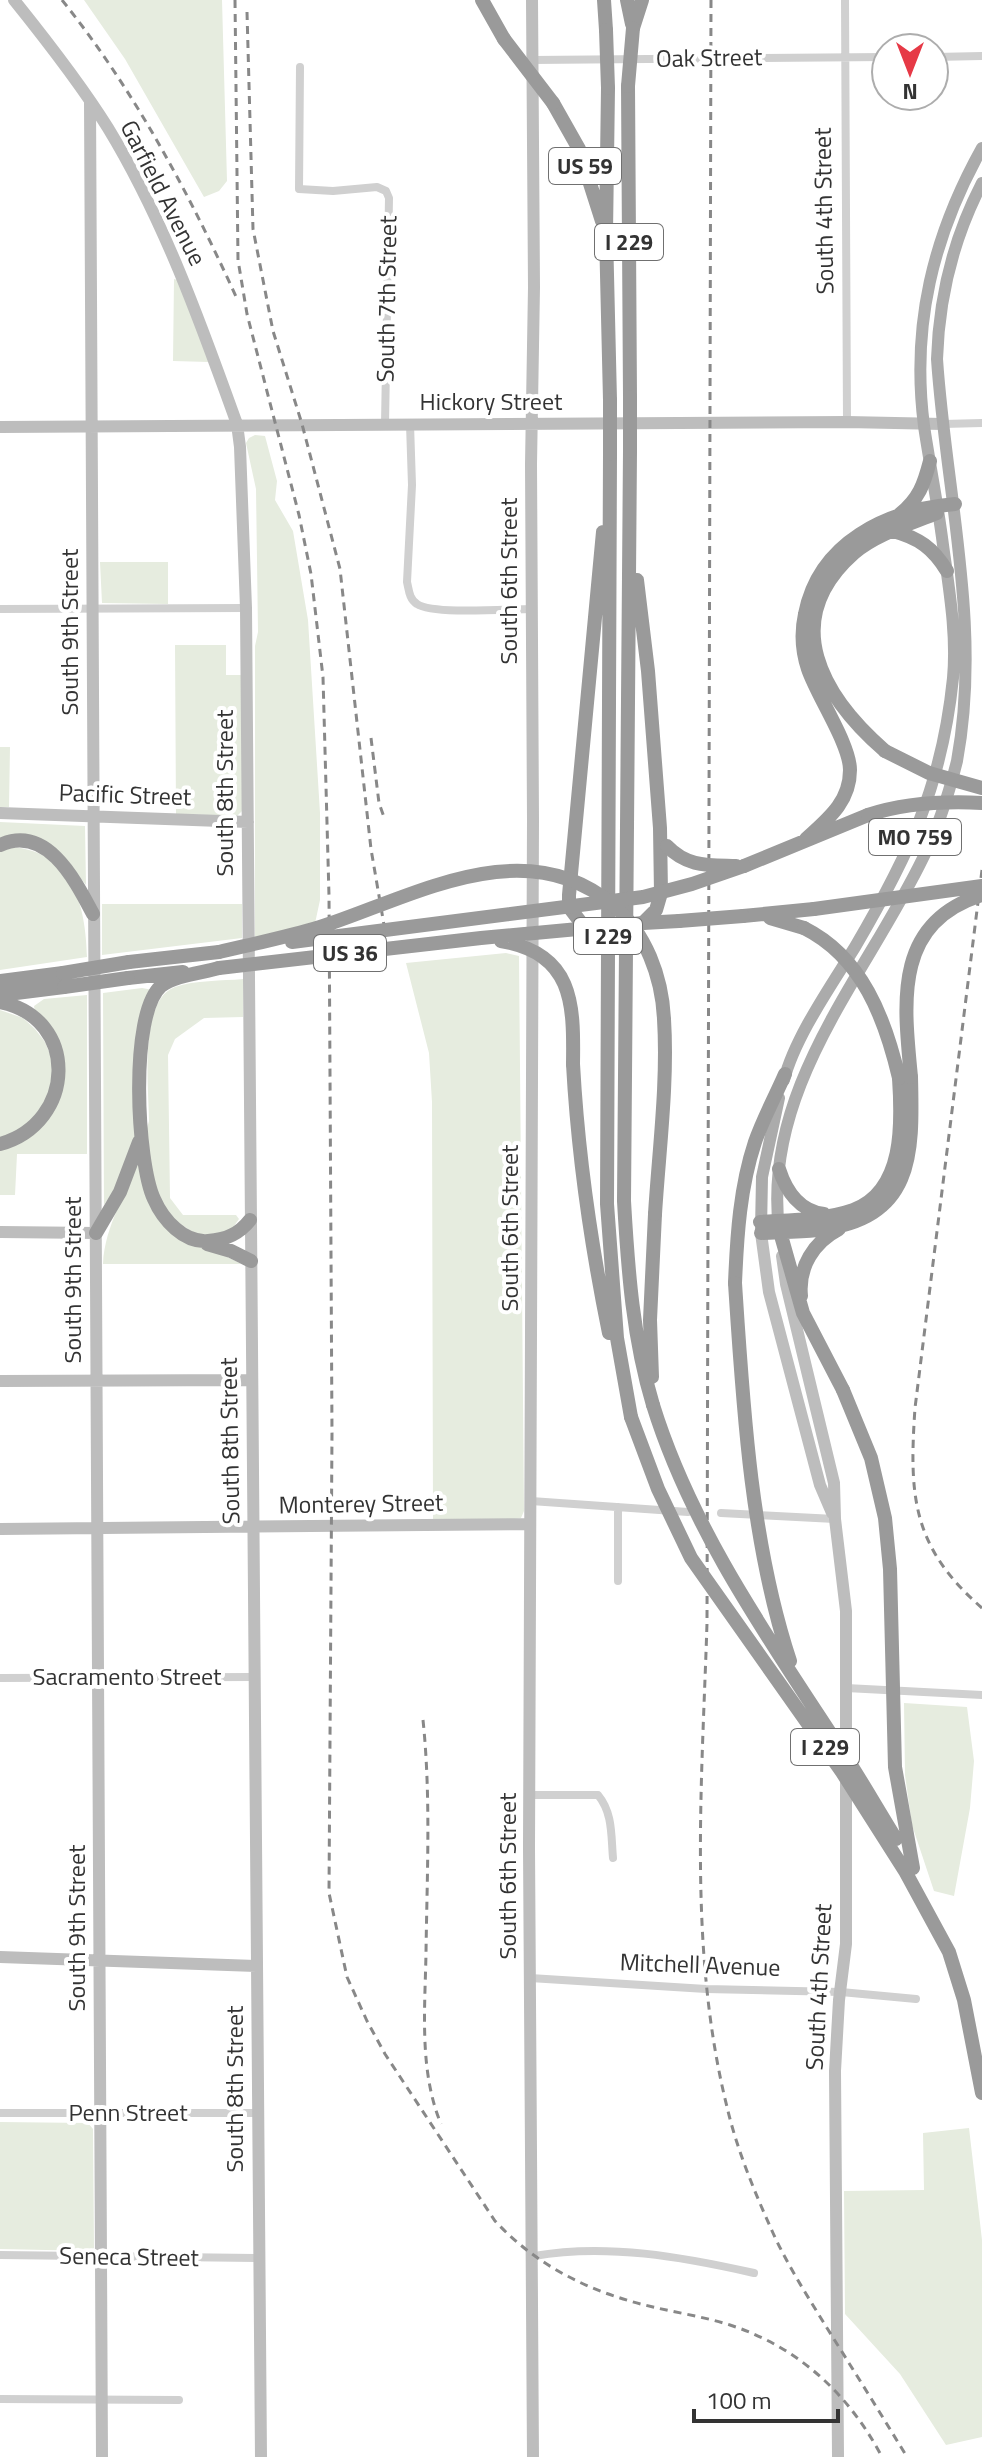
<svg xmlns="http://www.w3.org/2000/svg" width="982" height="2457" font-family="'Titillium Web',sans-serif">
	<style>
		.green { fill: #e6ecdf }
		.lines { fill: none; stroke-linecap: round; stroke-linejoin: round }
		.street { stroke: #d0d0d0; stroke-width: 8 }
		.secondary { stroke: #bdbdbd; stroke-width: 12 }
		.primary { stroke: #ababab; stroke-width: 12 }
		.highway { stroke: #9a9a9a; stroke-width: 14 }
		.rail { stroke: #888; stroke-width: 3; stroke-dasharray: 8 6; stroke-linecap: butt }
		.highway-bridge { stroke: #9a9a9a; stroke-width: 14 }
		.labels { text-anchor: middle; stroke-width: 8; stroke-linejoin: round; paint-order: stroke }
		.shield { fill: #fff; stroke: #707070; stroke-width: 2 }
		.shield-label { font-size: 22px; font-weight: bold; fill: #333 }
		.street-label { font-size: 24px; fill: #333; stroke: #fff }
	</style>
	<rect width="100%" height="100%" fill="#fff"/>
	<!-- green -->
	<path class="green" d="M84,0H222L227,181L219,191L204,197L125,59Z
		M174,279L178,280L209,362L173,361Z
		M255,435L265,436L277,481L275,500L293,531L308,620L320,813V900L314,928L255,937V646L258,632L256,489L246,443L249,438Z
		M100,562H168V604L102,603Z
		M175,645H226V675H242V811L237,816L176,814Z
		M0,747H10L9,807H0Z
		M0,822L85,826L86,885L60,852L0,840Z
		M11,847C72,851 86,905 87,957L0,970V851Z
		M102,904H242V938L102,955Z
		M506,953L519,956L524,1511L521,1518L514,1519L433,1520L432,1102L429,1053L406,963Z
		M243,979V1017L204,1018L175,1039L168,1055L170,1198L183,1215H236L239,1219L229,1233L197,1235L170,1217L155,1191L146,1132L149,1121C149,1090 138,1000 175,987C195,980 222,981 243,979Z
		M142,988L153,990C120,1049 147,1087 135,1144C130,1167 117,1186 104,1205L103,993Z
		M87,995V1154H17L15,1195H0V1149C30,1140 52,1125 61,1093C62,1088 64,1080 64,1075C61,1054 37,1029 34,1006L44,999Z
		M0,1010L23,1018L35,1029L45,1042L52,1059V1089L35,1121L0,1139Z
		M140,1157C146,1202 154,1230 200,1247C215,1253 227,1255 241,1264H103C105,1224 127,1194 140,1157Z
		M904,1703L967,1707L974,1761L970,1808L954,1896L934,1891L912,1825L905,1775Z
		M0,2122L88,2123L93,2129L94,2248L91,2251L0,2249Z
		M969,2128L982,2240V2437L946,2445L900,2374L845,2314L844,2191L924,2190L923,2133Z"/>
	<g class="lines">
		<!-- street -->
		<path class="street" d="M845,0L847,422
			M934,57L982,56
			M532,60L886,57
			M300,67L299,189L333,191L377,187L386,191L389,198L385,424
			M410,424L412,485L407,582C409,590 409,599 417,604C433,615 509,609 531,609
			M943,424L982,423
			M0,609L246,608
			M531,1501L688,1512
			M721,1513L835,1519
			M618,1581V1507
			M0,1678L253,1677
			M846,1688L982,1695
			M530,1795H598C613,1813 611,1836 613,1858
			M530,1978L706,1989L841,1992L916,1999
			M0,2113H256
			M0,2255L258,2258
			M534,2256C606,2243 683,2257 754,2273
			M0,2399L179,2400"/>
		<!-- secondary -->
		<path class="secondary" d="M14,0C47,41 80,83 108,128C164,220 201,324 237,424L240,447L246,608L261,2457
			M532,0L534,287L531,464L533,820L529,1848L533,2457
			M90,102L102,2457
			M0,427L847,422L943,424
			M0,813L248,822
			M0,1232L96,1233
			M761,1233L769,1292L820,1485L832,1513
			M782,1256L786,1284L834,1483L835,1519L846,1611V1759
			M0,1381L252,1380
			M0,1529L530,1524
			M0,1957L257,1966
			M838,2457L835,2071L839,2000L846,1944V1777"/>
		<!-- primary -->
		<path class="primary" d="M784,1080C795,1037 831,986 855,947C909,855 942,786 953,678C957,634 949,589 943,545C938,505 930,466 924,426C911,325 933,236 982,148
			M779,1229C762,1088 866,976 923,858C938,828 949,793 957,761C982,626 946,494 937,359C939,296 953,239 982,183
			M761,1230L762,1177L779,1098"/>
		<!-- highway -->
		<path class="highway" d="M482,0L504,39
			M604,0L606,30
			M627,0L632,24
			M633,28L642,0
			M628,86L630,397
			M608,88L606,233L610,400
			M553,103L579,149L602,221
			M630,451L624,1201C628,1271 633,1339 653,1405
			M610,454L607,1204L617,1338L631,1417
			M900,514C919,499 924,484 930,461
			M893,531C919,538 933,548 947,571
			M637,580L648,671L660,828L661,893L656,910L643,923
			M885,751C823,697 777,621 854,553C876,534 910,524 937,513
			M806,839C828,819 850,802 850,770C850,744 817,696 808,669C802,651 801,632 805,614C819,542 887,510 955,504
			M0,845C47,824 75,880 93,914
			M744,866L868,815
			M743,916L814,909
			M770,918L804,928
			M643,923L679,921
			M585,928L569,907V895L603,532
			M129,962L219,952
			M219,968C202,973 175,975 161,986C129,1014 137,1163 154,1199C163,1220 184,1243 208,1241C226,1240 239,1234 250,1220
			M128,978L183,972
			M0,981L63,973
			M0,995L64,987
			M0,1002C80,1018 76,1123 0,1144
			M573,1064C578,1155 591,1245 609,1333
			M779,1169C786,1191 800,1211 824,1214
			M760,1222C790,1220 824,1220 853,1210C905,1191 902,1122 899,1078
			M780,1232L803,1313L843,1390
			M96,1233L120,1192L139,1142
			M761,1233C780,1232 799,1232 817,1230C914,1219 913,1156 911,1077
			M207,1244L231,1251L251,1261
			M735,1283C737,1235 740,1187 755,1142C763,1119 775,1097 785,1074
			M801,1296C798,1267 814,1242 839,1229
			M652,1377L650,1320L655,1214"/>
		<!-- rail -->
		<path class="rail" d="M62,0C135,91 190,195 238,301
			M235,0L238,260L247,314L299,515L311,574L323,677L329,896L332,1433L329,1893L347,1977L367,2021L385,2054L495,2221C538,2267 592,2293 653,2307C678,2313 705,2317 730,2325C798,2347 849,2394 882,2457
			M711,0L707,1623C702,1784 688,1950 727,2107C737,2150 755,2193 773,2233C788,2266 808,2297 827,2328C854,2371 881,2414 907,2457
			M247,12L253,229L273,331L302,424L340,569L371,849L384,925
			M371,738L379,803L385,820
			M982,870L915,1408C909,1496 912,1547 982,1608
			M423,1720C431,1797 427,1875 426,1953C425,2009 419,2071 441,2124"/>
		<!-- highway-bridge -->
		<path class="highway-bridge" d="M606,30L608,88
			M504,39L553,103
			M628,86L633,28
			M630,451V397
			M610,454V400
			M885,751L929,773L982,788
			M868,815C905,803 944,801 982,803
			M667,846C687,867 708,865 736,866
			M814,909L982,886
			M679,921L743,916
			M804,928C862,957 885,1018 899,1078
			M501,941C573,954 574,1002 573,1064
			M292,942L643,897L692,884L744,866
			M219,952C253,944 287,937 320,927C413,897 524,830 613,905C646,933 662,977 664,1019C668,1082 659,1150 655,1214
			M219,968L481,938L643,923
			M63,973L129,962
			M64,987L128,978
			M911,1077C904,1003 893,923 982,895
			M735,1283C743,1407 751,1543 790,1661
			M843,1390L871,1458L885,1518L890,1569L895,1767L913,1868
			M653,1405C692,1531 771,1642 842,1751C861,1780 878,1810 896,1839
			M631,1417L658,1489L691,1558L842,1772L905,1871L949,1952L964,2000L982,2093"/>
	</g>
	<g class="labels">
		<!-- shield labels -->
		<g class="shield">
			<rect x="549" y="148" width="72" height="36" rx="6"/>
			<rect x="595" y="224" width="68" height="36" rx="6"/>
			<rect x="869" y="819" width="92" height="36" rx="6"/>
			<rect x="574" y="918" width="68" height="36" rx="6"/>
			<rect x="314" y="935" width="72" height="36" rx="6"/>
			<rect x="791" y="1729" width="68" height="36" rx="6"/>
		</g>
		<g class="shield-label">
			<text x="585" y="174">US 59</text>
			<text x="629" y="250">I 229</text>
			<text x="915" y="845">MO 759</text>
			<text x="608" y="944">I 229</text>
			<text x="350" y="961">US 36</text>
			<text x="825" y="1755">I 229</text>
		</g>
		<!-- street labels -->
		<g class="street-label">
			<text transform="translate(709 58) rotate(-1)" y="8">Oak Street</text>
			<text transform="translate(163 193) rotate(63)" y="8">Garfield Avenue</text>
			<text transform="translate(824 211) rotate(-91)" y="8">South 4th Street</text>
			<text transform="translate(387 299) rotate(-89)" y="8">South 7th Street</text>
			<text x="491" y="410">Hickory Street</text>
			<text transform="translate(509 581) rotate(-90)" y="8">South 6th Street</text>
			<text transform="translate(70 632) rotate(-90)" y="8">South 9th Street</text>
			<text transform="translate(225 793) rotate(-90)" y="8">South 8th Street</text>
			<text transform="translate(125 795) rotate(2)" y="8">Pacific Street</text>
			<text transform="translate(510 1228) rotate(-90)" y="8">South 6th Street</text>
			<text transform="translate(73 1280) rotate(-90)" y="8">South 9th Street</text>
			<text transform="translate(230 1441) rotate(-91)" y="8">South 8th Street</text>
			<text transform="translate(361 1504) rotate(-1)" y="8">Monterey Street</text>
			<text x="127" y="1685">Sacramento Street</text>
			<text transform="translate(508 1876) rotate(-90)" y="8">South 6th Street</text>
			<text transform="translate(77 1928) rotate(-90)" y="8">South 9th Street</text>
			<text transform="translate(700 1965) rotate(2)" y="8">Mitchell Avenue</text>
			<text transform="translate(819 1987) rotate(-87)" y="8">South 4th Street</text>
			<text transform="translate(235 2089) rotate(-90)" y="8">South 8th Street</text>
			<text x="128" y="2121">Penn Street</text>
			<text transform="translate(129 2257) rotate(1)" y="8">Seneca Street</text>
		</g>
	</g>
	<!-- north arrow -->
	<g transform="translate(910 72) rotate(180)"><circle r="38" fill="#ffffff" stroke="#adadad" stroke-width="2"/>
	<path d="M0-6L14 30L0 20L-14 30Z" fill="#e63946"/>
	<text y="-12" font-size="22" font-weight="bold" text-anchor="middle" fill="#333333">N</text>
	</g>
	<!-- scale -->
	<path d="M694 2409v12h144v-12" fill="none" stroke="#333333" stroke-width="4"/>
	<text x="706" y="2409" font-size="24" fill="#333333" stroke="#ffffff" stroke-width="6" paint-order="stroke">100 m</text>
</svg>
